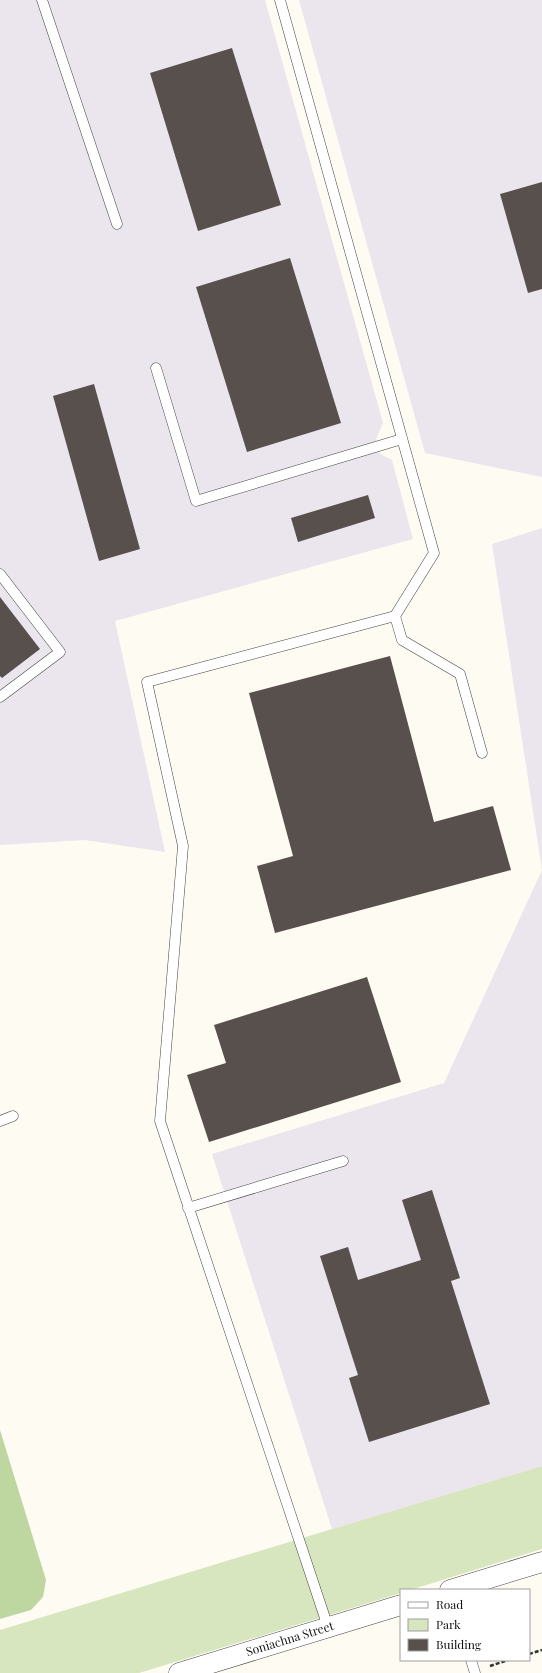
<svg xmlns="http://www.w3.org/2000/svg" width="542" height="1673" font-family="'Playfair Display',serif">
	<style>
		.industrial { fill: #ebe5ed }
		.green { fill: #d7e6bf }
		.forest { fill: #bed6a0 }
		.building { fill: #57504d }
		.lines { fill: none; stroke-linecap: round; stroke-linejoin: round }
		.service-casing { stroke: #434343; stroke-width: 11 }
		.minor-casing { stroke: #434343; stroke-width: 21 }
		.path { stroke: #323232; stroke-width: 2.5; stroke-dasharray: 4 2; stroke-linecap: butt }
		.service { stroke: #fff; stroke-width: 10 }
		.minor { stroke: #fff; stroke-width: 20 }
		.labels { text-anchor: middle; stroke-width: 4; stroke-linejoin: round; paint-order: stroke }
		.street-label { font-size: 12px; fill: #101010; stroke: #fff }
	</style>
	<rect width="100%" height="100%" fill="#fefbf3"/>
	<!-- industrial -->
	<path class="industrial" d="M0,0H265L383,423L376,439L380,454L392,460L413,539L115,621L165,852L85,840L0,845Z
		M299,0H542V477L425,453Z
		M542,528V870L492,544Z
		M542,870V1466L332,1529L212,1154L444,1083Z"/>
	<!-- green -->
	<path class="green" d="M542,1466V1549L410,1590H401V1593L139,1673H0V1630L332,1529Z"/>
	<!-- forest -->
	<path class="forest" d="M0,1430L46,1580L43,1597L31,1610L0,1619Z"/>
	<!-- building -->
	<path class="building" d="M232,48L281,205L198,231L150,73Z
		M542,182V289L528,293L500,194Z
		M290,258L341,423L247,452L196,287Z
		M94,384L140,549L99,561L53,396Z
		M368,495L375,518L298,542L291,518Z
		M0,597L40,649L2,678L0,676Z
		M390,656L434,822L493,806L511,870L275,933L257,866L293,856L249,693Z
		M367,977L401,1082L209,1142L187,1075L226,1063L214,1025Z
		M432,1190L460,1278L451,1281L490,1404L369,1442L349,1378L358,1375L320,1256L348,1247L358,1280L421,1260L402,1200Z"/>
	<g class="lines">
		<defs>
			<path id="service" d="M42,0L117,224
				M280,0L434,553L395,616L147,682L183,846L160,1121L328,1627
				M156,368L196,501L402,439
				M0,574L60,652L0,697
				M395,616L402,640L460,674L482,753
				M0,1121L13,1116
				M188,1208L343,1161
				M471,1660L475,1673"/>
			<g id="minor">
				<path d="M450,1590L542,1562"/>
				<path id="s1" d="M179,1673L401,1605"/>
			</g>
		</defs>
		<!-- service casing -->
		<use href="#service" class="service-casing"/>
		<!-- minor casing -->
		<use href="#minor" class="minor-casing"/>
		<!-- path -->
		<path class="path" d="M529,1654L542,1650
			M490,1666L508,1660"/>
		<!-- service -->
		<use href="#service" class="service"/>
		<!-- minor -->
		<use href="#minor" class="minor"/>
	</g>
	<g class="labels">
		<!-- street labels -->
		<g class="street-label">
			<text dy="4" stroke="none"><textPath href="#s1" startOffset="116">Soniachna Street</textPath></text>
		</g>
	</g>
	<!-- legend -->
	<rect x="400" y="1589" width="130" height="72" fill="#ffffff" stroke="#9f9f9f"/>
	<rect x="408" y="1602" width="20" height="6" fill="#ffffff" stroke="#9f9f9f"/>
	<text x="436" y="1609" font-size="12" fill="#101010">Road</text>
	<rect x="408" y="1619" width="20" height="12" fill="#d7e6bf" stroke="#9f9f9f"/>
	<text x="436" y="1629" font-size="12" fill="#101010">Park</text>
	<rect x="408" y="1639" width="20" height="12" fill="#57504d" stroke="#9f9f9f"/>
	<text x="436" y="1649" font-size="12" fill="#101010">Building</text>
</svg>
